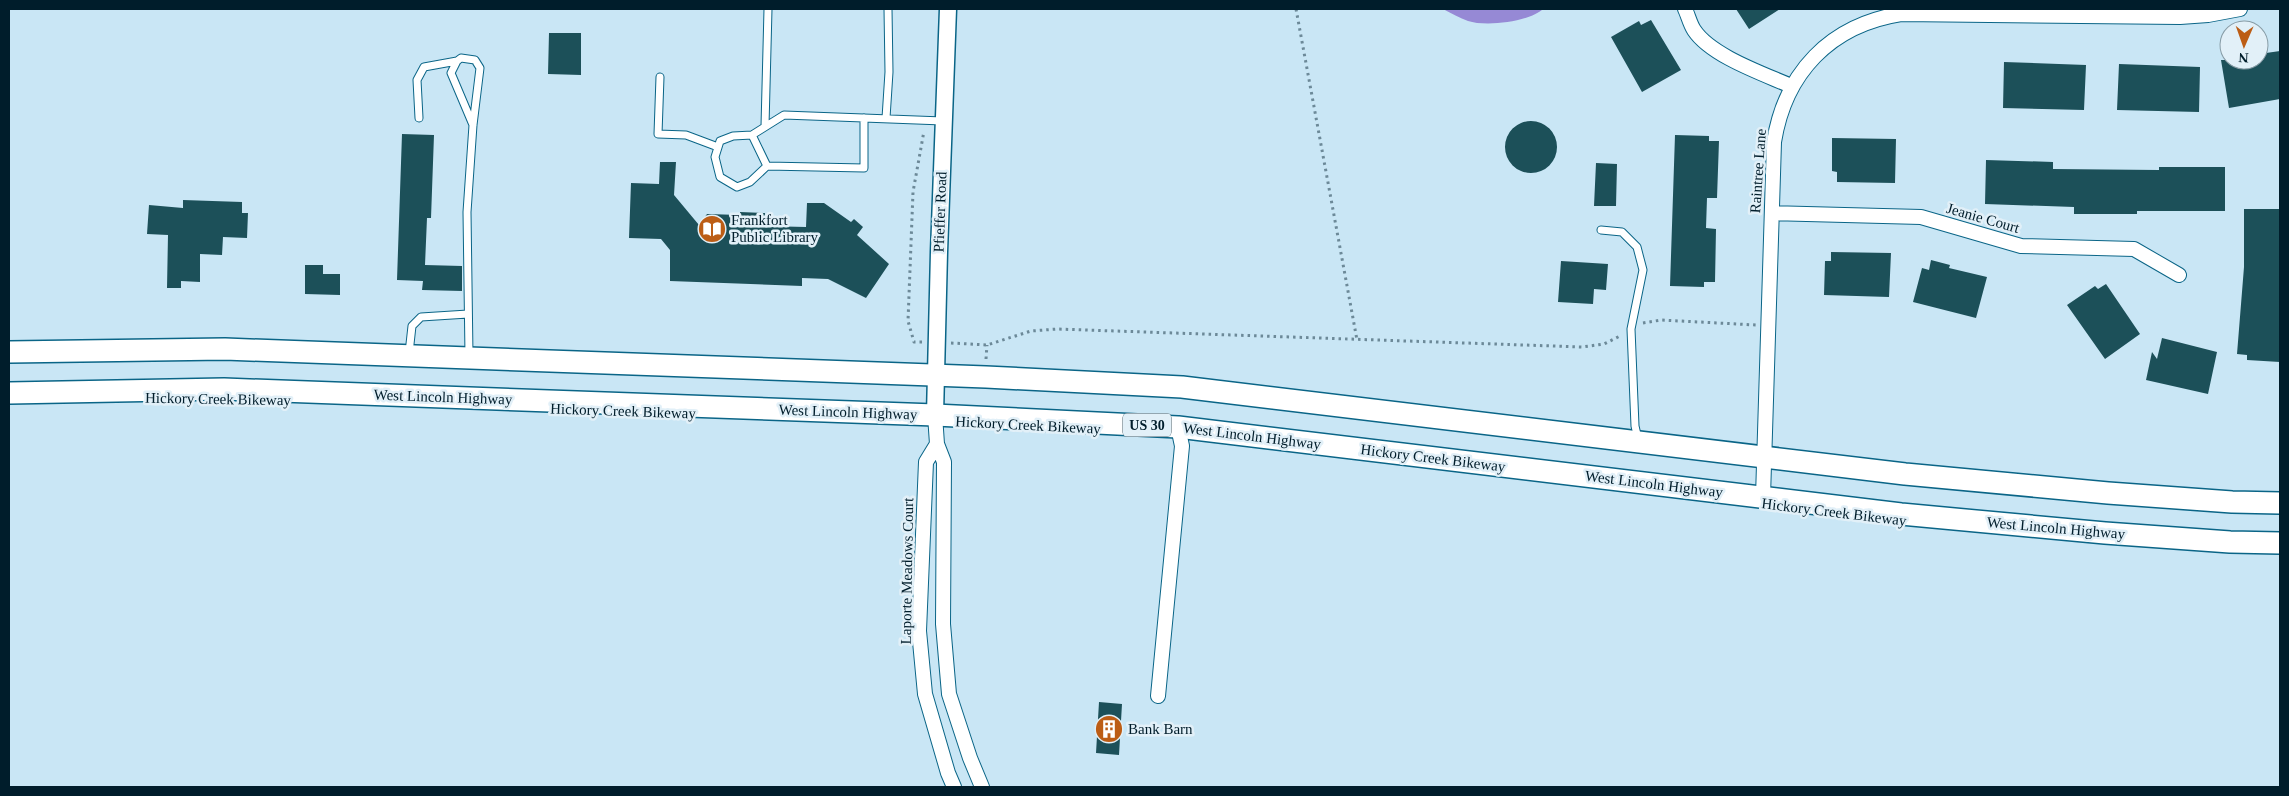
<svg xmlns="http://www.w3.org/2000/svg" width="2289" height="796" font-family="'Times New Roman',serif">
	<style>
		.water { fill: #9689d5 }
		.building { fill: #1c5059 }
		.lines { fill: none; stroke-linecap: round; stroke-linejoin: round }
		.service-casing { stroke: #0a6587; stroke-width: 9 }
		.minor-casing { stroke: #0a6587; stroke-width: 16 }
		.tertiary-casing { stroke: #0a6587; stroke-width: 19 }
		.primary-casing { stroke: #0a6587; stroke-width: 24 }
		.path { stroke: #6c8998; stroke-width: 3; stroke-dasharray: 2.5 4; stroke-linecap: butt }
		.service { stroke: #fff; stroke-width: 7 }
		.minor { stroke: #fff; stroke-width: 14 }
		.tertiary { stroke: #fff; stroke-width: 16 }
		.primary { stroke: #fff; stroke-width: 21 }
		.labels { text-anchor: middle; stroke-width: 5; stroke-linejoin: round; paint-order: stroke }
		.shield { fill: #e2f0f8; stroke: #445c68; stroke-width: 1 }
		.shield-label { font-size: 14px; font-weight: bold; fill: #001d2b }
		.street-label { font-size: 15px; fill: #001d2b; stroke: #e2f0f8 }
		.poi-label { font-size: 15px; fill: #001d2b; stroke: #e2f0f8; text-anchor: start }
	</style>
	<rect width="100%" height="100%" fill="#c9e6f5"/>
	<!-- water -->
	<path class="water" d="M1443,9H1543C1529,22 1486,27 1468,21C1460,18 1451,13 1443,9Z"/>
	<!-- building -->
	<path class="building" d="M1736,9H1780L1749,29Z
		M1651,20L1681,70L1642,92L1611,37L1639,21L1641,25Z
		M549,33H581V75L548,74Z
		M2280,51V99L2229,108L2221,60H2259V54Z
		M2004,62L2086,65L2084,110L2003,108Z
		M2119,64L2200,67L2199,112L2117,110Z
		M1505 147a26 26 0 1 1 52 0a26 26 0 1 1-52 0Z
		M402,134L434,135L431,218H427L425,265L462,266V291L422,290L423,281L397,280Z
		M1675,135L1709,136V141H1719L1717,198H1707L1706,228L1716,229L1715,282H1704V287L1670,286Z
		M1832,138L1896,139L1895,183L1837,182V172L1832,171Z
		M1986,160L2053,162V169L2159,170V167H2225V211H2137V214H2074V207L1985,204Z
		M660,162H676L674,195L699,225L707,214L740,215V212L765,213L764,226L806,227L807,203H824L851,222L854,219L863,227L857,235L889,264L866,298L828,279L802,278V286L670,281V250L661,239L629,238L631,183L659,184Z
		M1596,163L1617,164L1616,206H1594Z
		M183,200L242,202V213H248L247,238L223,237L222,255L200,254V282L181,281V288H167L168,235L147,234L149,205L183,208Z
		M2244,209H2280V362L2247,360V355L2237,354L2244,267Z
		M1831,252L1891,253L1889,297L1824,295L1825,261H1831Z
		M1931,260L1950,265L1949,268L1987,277L1976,318L1913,302L1922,268L1929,270Z
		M1561,261L1608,264L1606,290L1594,289L1593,304L1558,302Z
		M305,265H323V274H340V295L305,294Z
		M2106,284L2140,334L2105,359L2067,305L2095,286L2098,289Z
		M2162,338L2217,352L2208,394L2146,380L2152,352L2157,359Z
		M1099,702L1122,704L1119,755L1096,753Z"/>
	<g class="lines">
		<defs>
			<path id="service" d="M660,77L658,134L686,135L718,147
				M419,118L417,80L424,67L457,61
				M864,118V168L767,166L750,182L737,187L720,177L715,157L720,141L733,136L752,135L784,115L943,121
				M886,118L889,72L888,9
				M765,126L768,9
				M752,135L767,166
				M1601,230L1622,232L1637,247L1643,270L1631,329L1635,426L1638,439
				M409,353L412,326L421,317L468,314
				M469,355L467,212L473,125L480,68L475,60L461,58L457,61L451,73L473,125"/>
			<path id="minor" d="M1685,9C1688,15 1690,24 1694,30C1711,56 1764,74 1791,86
				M1772,213L1921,217L2021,246L2134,249L2179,275
				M935,415L937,444
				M1763,497L1774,142C1785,73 1830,25 1901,14L2180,17L2208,15L2240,9
				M1158,696L1182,446L1178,427
				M954,787L948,773L925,694L919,631L926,462L937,444L944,462L943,624L949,694L970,758L982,787"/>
			<path id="tertiary" d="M935,415L939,252L948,9"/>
			<path id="primary" d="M9,352L225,349L986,377L1182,387L1905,474L2108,493L2232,502L2280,503
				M9,393L224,389L935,415L1178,427L1901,514L2105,533L2230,542L2280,543"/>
		</defs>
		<!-- service casing -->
		<use href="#service" class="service-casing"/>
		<!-- minor casing -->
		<use href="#minor" class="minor-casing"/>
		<!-- tertiary casing -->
		<use href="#tertiary" class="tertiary-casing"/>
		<!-- primary casing -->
		<use href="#primary" class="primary-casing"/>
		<!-- path -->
		<path class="path" d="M1296,9L1357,340
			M1643,323L1661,320L1756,325
			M922,342H914L908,321L913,192L924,131
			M951,343L987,345L1031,331L1057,329L1582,347L1604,344L1620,336
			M986,359L987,345"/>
		<!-- service -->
		<use href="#service" class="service"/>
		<!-- minor -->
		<use href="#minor" class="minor"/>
		<!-- tertiary -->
		<use href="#tertiary" class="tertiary"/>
		<!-- primary -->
		<use href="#primary" class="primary"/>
	</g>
	<!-- icons -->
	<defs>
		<symbol id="library-disc" viewBox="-11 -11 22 22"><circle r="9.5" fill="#bc5d15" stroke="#e2f0f8"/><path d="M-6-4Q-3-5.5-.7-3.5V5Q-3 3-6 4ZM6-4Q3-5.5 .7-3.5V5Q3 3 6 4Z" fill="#fff"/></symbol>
		<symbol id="building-disc" viewBox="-11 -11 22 22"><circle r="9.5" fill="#bc5d15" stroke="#e2f0f8"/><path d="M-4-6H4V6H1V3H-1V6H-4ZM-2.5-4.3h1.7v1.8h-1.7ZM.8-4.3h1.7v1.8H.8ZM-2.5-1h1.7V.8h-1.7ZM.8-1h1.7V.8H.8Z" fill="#fff"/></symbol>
	</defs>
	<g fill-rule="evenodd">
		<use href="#library-disc" x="696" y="213" width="32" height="32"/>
		<use href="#building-disc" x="1093" y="713" width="32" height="32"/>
	</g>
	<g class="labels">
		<!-- shield labels -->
		<rect class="shield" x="1123" y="413.5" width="48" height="23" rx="4"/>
		<g class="shield-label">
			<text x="1147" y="430">US 30</text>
		</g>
		<!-- street labels -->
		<g class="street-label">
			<text transform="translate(1758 171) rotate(-86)" y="5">Raintree Lane</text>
			<text transform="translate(940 212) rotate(-88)" y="5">Pfieffer Road</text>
			<text transform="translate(1983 218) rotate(16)" y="5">Jeanie Court</text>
			<text transform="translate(443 397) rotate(2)" y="5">West Lincoln Highway</text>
			<text transform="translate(218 399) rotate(1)" y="5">Hickory Creek Bikeway</text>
			<text transform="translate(623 411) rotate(2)" y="5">Hickory Creek Bikeway</text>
			<text transform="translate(848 412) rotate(2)" y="5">West Lincoln Highway</text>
			<text transform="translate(1028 425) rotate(3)" y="5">Hickory Creek Bikeway</text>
			<text transform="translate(1252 436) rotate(7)" y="5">West Lincoln Highway</text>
			<text transform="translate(1433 458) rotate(7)" y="5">Hickory Creek Bikeway</text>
			<text transform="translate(1654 484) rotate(7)" y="5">West Lincoln Highway</text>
			<text transform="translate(1834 512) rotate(7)" y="5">Hickory Creek Bikeway</text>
			<text transform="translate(2056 528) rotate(5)" y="5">West Lincoln Highway</text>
			<text transform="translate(907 571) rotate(-89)" y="5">Laporte Meadows Court</text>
		</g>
		<!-- poi labels -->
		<g class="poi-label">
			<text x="731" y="225">Frankfort<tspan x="731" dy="17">Public Library</tspan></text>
			<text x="1128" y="734">Bank Barn</text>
		</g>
	</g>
	<!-- border -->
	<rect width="2289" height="796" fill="none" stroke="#001d2b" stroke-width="20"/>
	<!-- north arrow -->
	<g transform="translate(2244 45) rotate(182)"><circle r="24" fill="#e2f0f8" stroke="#889ca6"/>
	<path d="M0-4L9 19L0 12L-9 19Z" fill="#bc5d15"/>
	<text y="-8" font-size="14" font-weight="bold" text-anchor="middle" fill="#001d2b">N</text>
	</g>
</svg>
